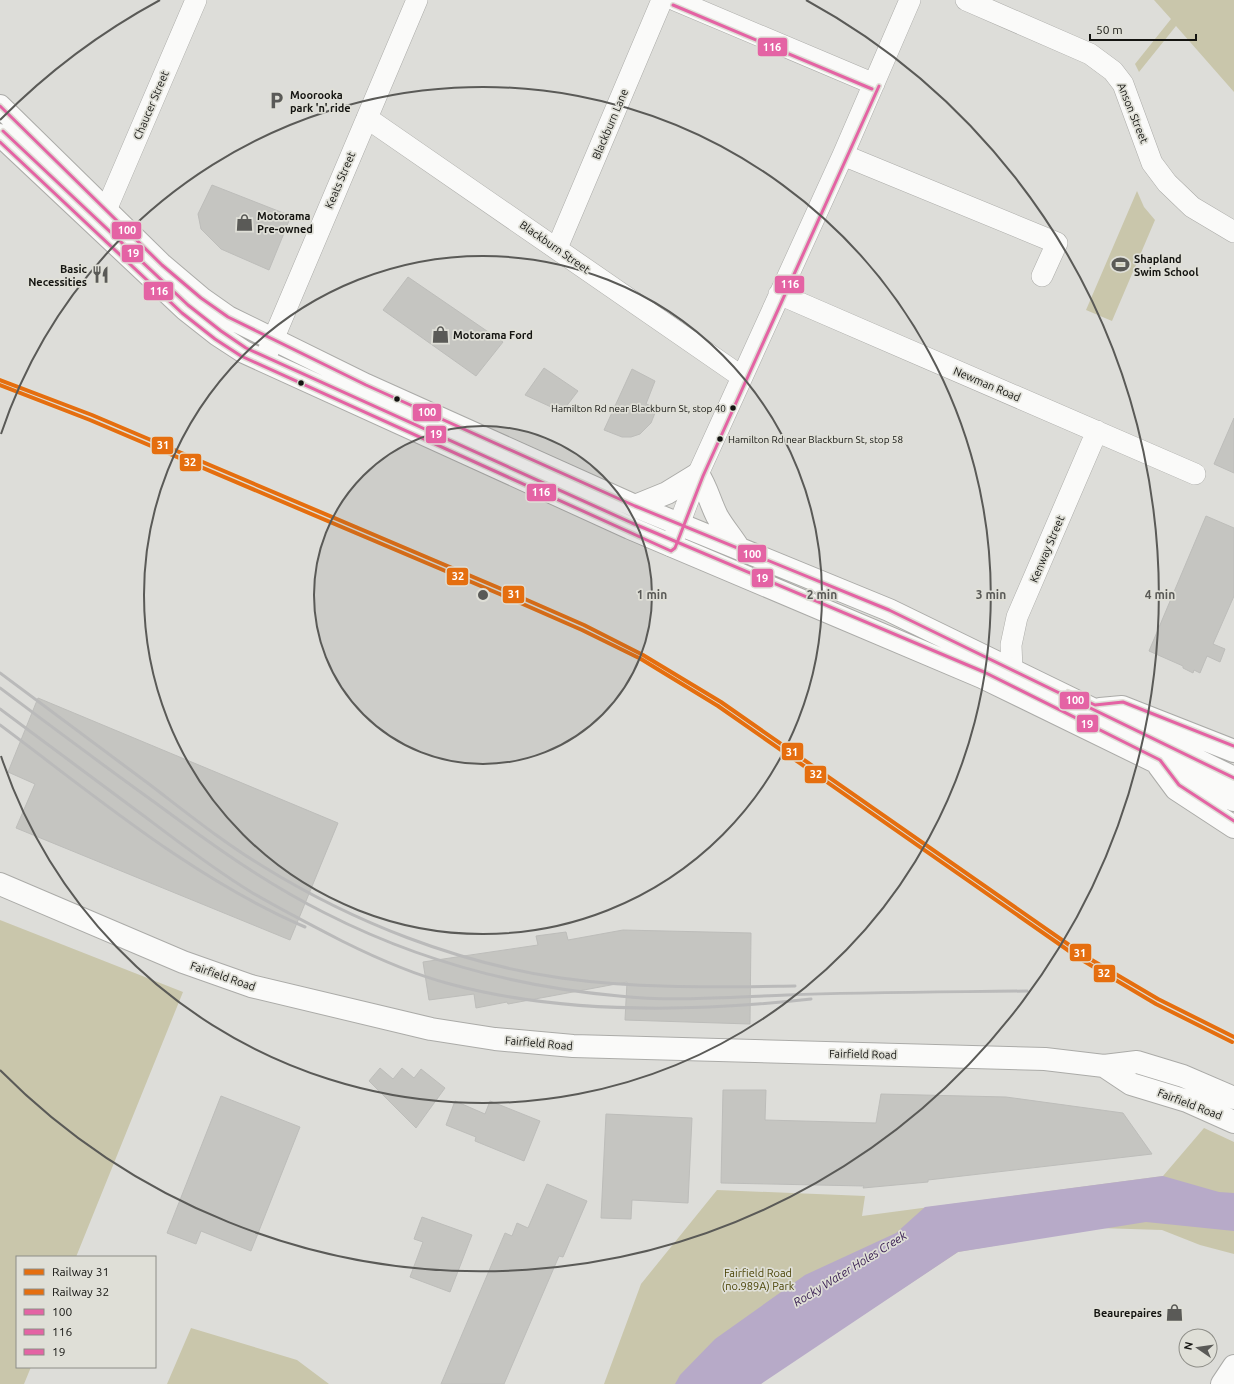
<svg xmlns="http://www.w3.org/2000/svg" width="1234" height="1384" font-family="Ubuntu,sans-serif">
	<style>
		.green { fill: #c9c6ab }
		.water { fill: #b7aac8 }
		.building { fill: #c5c5c1; stroke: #bdbdba }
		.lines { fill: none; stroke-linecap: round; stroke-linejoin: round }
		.minor-casing { stroke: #ababa8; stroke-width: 22 }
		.major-casing { stroke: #ababa8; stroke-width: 24 }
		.highway-casing { stroke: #ababa8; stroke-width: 24 }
		.minor { stroke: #fafaf9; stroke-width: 21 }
		.major { stroke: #fafaf9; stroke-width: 22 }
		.highway { stroke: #fafaf9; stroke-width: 22 }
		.rail { stroke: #bababa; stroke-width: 3 }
		.bus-1-casing { stroke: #dfdfd7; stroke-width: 6 }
		.bus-2-casing { stroke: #dfdfd7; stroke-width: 6 }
		.bus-3-casing { stroke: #dfdfd7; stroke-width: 6 }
		.bus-1 { stroke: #e463a4; stroke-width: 3 }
		.bus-2 { stroke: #e463a4; stroke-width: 3 }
		.bus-3 { stroke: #e463a4; stroke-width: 3 }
		.rail-1-casing { stroke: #dfdfd7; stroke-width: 7 }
		.rail-2-casing { stroke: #dfdfd7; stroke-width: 7 }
		.rail-1 { stroke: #e56e0f; stroke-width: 4 }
		.rail-2 { stroke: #e56e0f; stroke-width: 4 }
		.ring { fill: none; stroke: #5a5a57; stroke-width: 2 }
		.bus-dot { fill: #141411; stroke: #dfdfd7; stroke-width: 1.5 }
		.labels { text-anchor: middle; stroke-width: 3.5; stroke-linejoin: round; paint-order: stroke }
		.bus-label { font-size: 10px; fill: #141411; stroke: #dfdfd7; text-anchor: end }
		.poi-label { font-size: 11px; font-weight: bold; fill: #141411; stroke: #dfdfd7; text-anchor: start }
		.street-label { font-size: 11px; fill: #141411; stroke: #dfdfd7 }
		.park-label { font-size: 11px; fill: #4a4305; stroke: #dfdfd7 }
		.water-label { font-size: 12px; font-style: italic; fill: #371c51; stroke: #dfdfd7 }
		.centre { fill: #5a5a57; stroke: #dfdfd7; stroke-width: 2 }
		.ring-label { font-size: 12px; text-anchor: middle; font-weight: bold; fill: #5a5a57; stroke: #dfdfd7; stroke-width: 3.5; stroke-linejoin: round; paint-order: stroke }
		.line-badge { stroke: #dfdfd7; stroke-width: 1.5 }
		.badge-label { font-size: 11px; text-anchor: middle; font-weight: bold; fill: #fff }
	</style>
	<rect width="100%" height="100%" fill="#ddddd9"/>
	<!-- green -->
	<path class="green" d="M1154,0H1234V92L1176,26L1139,72L1135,64L1171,19Z
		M1137,191L1144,207L1155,220L1112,321L1086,310Z
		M0,920L183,992L76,1257H17V1367H31L24,1384H0Z
		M1204,1128L1234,1142V1254L1200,1245L1162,1230L1099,1228L958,1252L763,1381L761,1384H604L641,1284L717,1190L865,1196L862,1216L1163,1176Z
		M191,1328L297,1360L329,1384H167Z"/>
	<!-- water -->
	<path class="water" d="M1163,1176L1219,1192L1234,1193V1231L1146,1222L958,1252L761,1384H675L680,1375L715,1339L805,1275L896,1233L925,1207Z"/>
	<!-- building -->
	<path class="building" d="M212,185L291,216L269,270L221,249L201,229L198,214Z
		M408,277L503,342L476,376L383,310Z
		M544,368L578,391L562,412L525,395Z
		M632,369L655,381L646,404L657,408L651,423L640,434L631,437H622L604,430Z
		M1234,418V473L1214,464Z
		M1206,516L1234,528V596L1213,644L1225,649L1220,662L1207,656L1200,673L1194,670L1193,673L1183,668V666L1149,651Z
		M38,698L338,823L290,940L16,828L35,784L8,772Z
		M623,930L751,933L750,1024L625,1020L627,982L508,1004L507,1002L476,1008L474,994L429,1000L423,962L538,945L536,936L566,932L568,940Z
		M380,1068L393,1079L402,1068L414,1078L421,1069L445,1088L416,1128L369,1081Z
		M723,1090H766L765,1120L876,1123L881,1094L1006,1097L1123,1113L1152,1154L928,1180V1182L863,1188L864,1186L721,1183Z
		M221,1096L300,1127L251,1251L201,1231L196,1244L167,1233Z
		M455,1101L485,1114L490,1101L540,1121L524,1161L475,1141L476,1137L446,1125Z
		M606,1114L692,1118L688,1203L632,1200L631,1219L601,1218Z
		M547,1184L587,1201L563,1257L559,1256L504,1384H441L505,1233L512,1236L517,1223L528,1228Z
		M422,1217L472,1235L450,1292L410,1277L423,1242L414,1239Z"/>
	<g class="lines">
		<defs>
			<path id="minor" d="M675,0L874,84
				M966,0L1090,54L1113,71L1123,84L1152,163L1167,183L1192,207L1234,232
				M367,118L742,377
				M843,155L1057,243L1042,276
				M106,210L196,0
				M557,248L662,0
				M779,294L1195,474
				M264,361L417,0
				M671,546L698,474L843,155L910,0
				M1012,670L1011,645L1017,617L1097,431"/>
			<path id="major" d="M0,884L183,962L251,986L431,1029L495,1039L573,1046L1045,1059L1104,1066L1137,1062L1183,1076L1234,1098
				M1104,1066L1131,1084L1187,1101L1234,1122
				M1222,1384L1234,1366"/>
			<path id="highway" d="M0,106L162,265L201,298L228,317L366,385L635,506L889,610L1234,778
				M0,135L185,309L218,335L244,352L630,528L982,677L1234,800
				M635,506L667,493L698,474C707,488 710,502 717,516C723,527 732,537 738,547
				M1100,709L1122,707L1234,751
				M1159,766L1176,789L1234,827"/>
		</defs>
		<!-- minor casing -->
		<use href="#minor" class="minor-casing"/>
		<!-- major casing -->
		<use href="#major" class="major-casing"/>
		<!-- highway casing -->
		<use href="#highway" class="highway-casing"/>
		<!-- minor -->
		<use href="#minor" class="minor"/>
		<!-- major -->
		<use href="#major" class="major"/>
		<!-- highway -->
		<use href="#highway" class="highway"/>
		<!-- rail -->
		<path class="rail" d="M0,673C50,710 100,747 149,784C187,813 224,843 264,867C353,922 457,963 561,978C639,989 716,987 795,986
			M0,688C52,727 104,766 157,804C211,844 265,883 325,913C417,960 517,987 619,996C674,1002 731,997 787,995C867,992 947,992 1027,991
			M0,709C49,746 99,782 148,819C181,844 215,870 251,892C280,909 311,925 342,941C376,958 412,974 450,984C565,1015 694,1012 811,999
			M0,725C98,798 192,878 305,927"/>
		<defs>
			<path id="bus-1" d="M0,106L162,265L201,298L228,317L366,385L635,506L889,610L1234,778"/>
			<path id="bus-2" d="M673,5L872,89
				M0,142L182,313L215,339L241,356L671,551L675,548L703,476L879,86"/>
			<path id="bus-3" d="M3,131L188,305L221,331L246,348L632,523L984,672L1160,760L1179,785L1234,821
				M1068,692L1095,705L1123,702L1234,746"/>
		</defs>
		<!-- bus-1 casing -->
		<use href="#bus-1" class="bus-1-casing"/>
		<!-- bus-2 casing -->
		<use href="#bus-2" class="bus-2-casing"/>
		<!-- bus-3 casing -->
		<use href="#bus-3" class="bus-3-casing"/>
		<!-- bus-1 -->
		<use href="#bus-1" class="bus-1"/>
		<!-- bus-2 -->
		<use href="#bus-2" class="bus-2"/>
		<!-- bus-3 -->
		<use href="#bus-3" class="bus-3"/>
		<defs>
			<path id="rail-1" d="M0,380L92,415L511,593L584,625L643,655L721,702L1085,956L1158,999L1234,1037"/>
			<path id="rail-2" d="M0,385L90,420L509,598L582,630L641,659L718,706L1082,960L1156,1004L1232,1042"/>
		</defs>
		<!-- rail-1 casing -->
		<use href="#rail-1" class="rail-1-casing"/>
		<!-- rail-2 casing -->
		<use href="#rail-2" class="rail-2-casing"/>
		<!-- rail-1 -->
		<use href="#rail-1" class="rail-1"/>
		<!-- rail-2 -->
		<use href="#rail-2" class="rail-2"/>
	</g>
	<!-- distance rings -->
	<circle cx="483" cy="595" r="169" fill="#5a5a57" fill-opacity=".12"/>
	<g class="ring">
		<circle cx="483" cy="595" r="169"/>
		<circle cx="483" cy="595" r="339"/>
		<path d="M1 434A508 508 0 1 1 1 756"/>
		<path d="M0 120A677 677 0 0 1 160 0M806 0A677 677 0 1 1 0 1070"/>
	</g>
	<!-- icons -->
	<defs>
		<symbol id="parking-bare" viewBox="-9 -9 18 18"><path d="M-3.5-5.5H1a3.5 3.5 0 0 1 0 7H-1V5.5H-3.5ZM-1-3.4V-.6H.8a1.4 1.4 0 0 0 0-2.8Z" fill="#5a5a57" stroke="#dfdfd7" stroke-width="2.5" paint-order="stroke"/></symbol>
		<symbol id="shop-bare" viewBox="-9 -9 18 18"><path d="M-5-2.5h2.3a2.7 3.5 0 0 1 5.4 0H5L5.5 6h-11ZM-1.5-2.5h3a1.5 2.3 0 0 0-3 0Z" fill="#5a5a57" stroke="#dfdfd7" stroke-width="2.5" paint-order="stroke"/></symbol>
		<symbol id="stadium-bare" viewBox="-9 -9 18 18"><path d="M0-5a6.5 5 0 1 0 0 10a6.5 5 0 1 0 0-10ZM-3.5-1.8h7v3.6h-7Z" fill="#5a5a57" stroke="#dfdfd7" stroke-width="2.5" paint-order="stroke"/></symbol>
		<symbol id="restaurant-bare" viewBox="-9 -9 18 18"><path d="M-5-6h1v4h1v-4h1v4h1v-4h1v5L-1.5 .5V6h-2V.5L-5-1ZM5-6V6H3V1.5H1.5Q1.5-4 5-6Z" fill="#5a5a57" stroke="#dfdfd7" stroke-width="2.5" paint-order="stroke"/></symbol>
	</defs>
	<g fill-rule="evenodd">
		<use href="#parking-bare" x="264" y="88" width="25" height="25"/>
		<use href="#shop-bare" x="232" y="210" width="25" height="25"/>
		<use href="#stadium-bare" x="1108" y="252" width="25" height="25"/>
		<use href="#restaurant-bare" x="88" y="262" width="25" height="25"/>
		<use href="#shop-bare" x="428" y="322" width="25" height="25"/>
		<use href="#shop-bare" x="1162" y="1300" width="25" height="25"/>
	</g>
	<!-- markers -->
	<g class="bus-dot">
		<circle cx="301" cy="383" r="3.5"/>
		<circle cx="397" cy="399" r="3.5"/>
		<circle cx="733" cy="408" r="3.5"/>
		<circle cx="720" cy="439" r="3.5"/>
	</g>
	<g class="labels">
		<!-- bus labels -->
		<g class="bus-label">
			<text x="726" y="412">Hamilton Rd near Blackburn St, stop 40</text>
			<text x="728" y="443" text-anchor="start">Hamilton Rd near Blackburn St, stop 58</text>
		</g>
		<!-- poi labels -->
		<g class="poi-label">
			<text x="290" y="99">Moorooka<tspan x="290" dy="13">park 'n' ride</tspan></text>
			<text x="257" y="220">Motorama<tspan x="257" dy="13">Pre-owned</tspan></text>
			<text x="1134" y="263">Shapland<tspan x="1134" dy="13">Swim School</tspan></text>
			<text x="87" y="273" text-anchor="end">Basic<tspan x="87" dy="13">Necessities</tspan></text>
			<text x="453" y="339">Motorama Ford</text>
			<text x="1162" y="1317" text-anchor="end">Beaurepaires</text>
		</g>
		<!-- street labels -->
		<g class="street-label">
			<text transform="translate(151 105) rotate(-67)" y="4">Chaucer Street</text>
			<text transform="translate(1133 113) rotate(68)" y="4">Anson Street</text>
			<text transform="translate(610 124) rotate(-67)" y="4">Blackburn Lane</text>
			<text transform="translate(340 180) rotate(-67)" y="4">Keats Street</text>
			<text transform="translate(555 247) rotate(35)" y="4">Blackburn Street</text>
			<text transform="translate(987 384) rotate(23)" y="4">Newman Road</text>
			<text transform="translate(1047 549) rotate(-67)" y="4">Kenway Street</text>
			<text transform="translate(223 976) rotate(19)" y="4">Fairfield Road</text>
			<text transform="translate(539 1043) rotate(5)" y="4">Fairfield Road</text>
			<text transform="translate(863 1054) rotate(1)" y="4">Fairfield Road</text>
			<text transform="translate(1190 1104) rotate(21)" y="4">Fairfield Road</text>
		</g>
		<!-- park labels -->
		<g class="park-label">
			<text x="758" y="1277">Fairfield Road<tspan x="758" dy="13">(no.989A) Park</tspan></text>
		</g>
		<!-- water labels -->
		<g class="water-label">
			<text transform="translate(850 1269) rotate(-32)" y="4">Rocky Water Holes Creek</text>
		</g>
	</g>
	<circle cx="483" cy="595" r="6" class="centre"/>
	<g class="ring-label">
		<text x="652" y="599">1 min</text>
		<text x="822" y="599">2 min</text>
		<text x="991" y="599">3 min</text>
		<text x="1160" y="599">4 min</text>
	</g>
	<g class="line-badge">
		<rect x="757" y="37" width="31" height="20" rx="4" fill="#e463a4"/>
		<rect x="111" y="221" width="31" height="19" rx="4" fill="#e463a4"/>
		<rect x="121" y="244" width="23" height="19" rx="4" fill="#e463a4"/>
		<rect x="774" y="275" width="31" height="19" rx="4" fill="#e463a4"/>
		<rect x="143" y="281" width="31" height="20" rx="4" fill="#e463a4"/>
		<rect x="412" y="403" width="30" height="19" rx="4" fill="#e463a4"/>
		<rect x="425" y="425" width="22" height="19" rx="4" fill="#e463a4"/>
		<rect x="151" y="436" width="23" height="19" rx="4" fill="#e56e0f"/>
		<rect x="179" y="453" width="23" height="19" rx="4" fill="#e56e0f"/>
		<rect x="526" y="483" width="31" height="19" rx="4" fill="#e463a4"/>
		<rect x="737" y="544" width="30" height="19" rx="4" fill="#e463a4"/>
		<rect x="446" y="567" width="23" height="19" rx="4" fill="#e56e0f"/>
		<rect x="751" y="568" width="23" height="20" rx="4" fill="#e463a4"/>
		<rect x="502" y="585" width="23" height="19" rx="4" fill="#e56e0f"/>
		<rect x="1059" y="691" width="31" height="19" rx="4" fill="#e463a4"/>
		<rect x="1076" y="714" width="23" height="19" rx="4" fill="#e463a4"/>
		<rect x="781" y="742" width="23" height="19" rx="4" fill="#e56e0f"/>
		<rect x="804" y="765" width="23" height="19" rx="4" fill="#e56e0f"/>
		<rect x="1069" y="943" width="23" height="19" rx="4" fill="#e56e0f"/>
		<rect x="1093" y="964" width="23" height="19" rx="4" fill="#e56e0f"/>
	</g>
	<g class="badge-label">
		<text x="772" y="51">116</text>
		<text x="127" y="234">100</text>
		<text x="133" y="257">19</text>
		<text x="790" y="288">116</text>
		<text x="159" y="295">116</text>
		<text x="427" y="416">100</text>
		<text x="436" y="438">19</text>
		<text x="163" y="449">31</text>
		<text x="190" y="466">32</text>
		<text x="541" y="496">116</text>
		<text x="752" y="558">100</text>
		<text x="458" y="580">32</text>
		<text x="762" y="582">19</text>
		<text x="514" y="598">31</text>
		<text x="1075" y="704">100</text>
		<text x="1087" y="728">19</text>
		<text x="792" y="756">31</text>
		<text x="816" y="778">32</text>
		<text x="1080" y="957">31</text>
		<text x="1104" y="977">32</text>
	</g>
	<!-- legend -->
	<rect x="16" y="1256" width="140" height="112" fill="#dfdfd7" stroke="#8e8e88"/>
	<rect x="24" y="1269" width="20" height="6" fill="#e56e0f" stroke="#8e8e88"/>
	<text x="52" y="1276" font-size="12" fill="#141411">Railway 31</text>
	<rect x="24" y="1289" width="20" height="6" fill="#e56e0f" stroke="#8e8e88"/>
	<text x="52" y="1296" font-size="12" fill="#141411">Railway 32</text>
	<rect x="24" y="1309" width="20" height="6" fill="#e463a4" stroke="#8e8e88"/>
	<text x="52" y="1316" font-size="12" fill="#141411">100</text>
	<rect x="24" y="1329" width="20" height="6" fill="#e463a4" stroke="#8e8e88"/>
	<text x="52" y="1336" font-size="12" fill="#141411">116</text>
	<rect x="24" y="1349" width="20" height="6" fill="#e463a4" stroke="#8e8e88"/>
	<text x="52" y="1356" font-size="12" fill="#141411">19</text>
	<!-- north arrow -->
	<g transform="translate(1198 1348) rotate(283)"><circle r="19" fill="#dfdfd7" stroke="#8e8e88"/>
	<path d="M0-3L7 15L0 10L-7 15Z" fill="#5a5a57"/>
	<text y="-6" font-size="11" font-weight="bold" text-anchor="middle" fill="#141411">N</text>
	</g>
	<!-- scale -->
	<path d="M1090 34v6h106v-6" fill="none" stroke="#141411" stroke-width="2"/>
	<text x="1096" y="34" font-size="12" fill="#141411" stroke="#dfdfd7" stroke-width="3" paint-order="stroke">50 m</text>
</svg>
